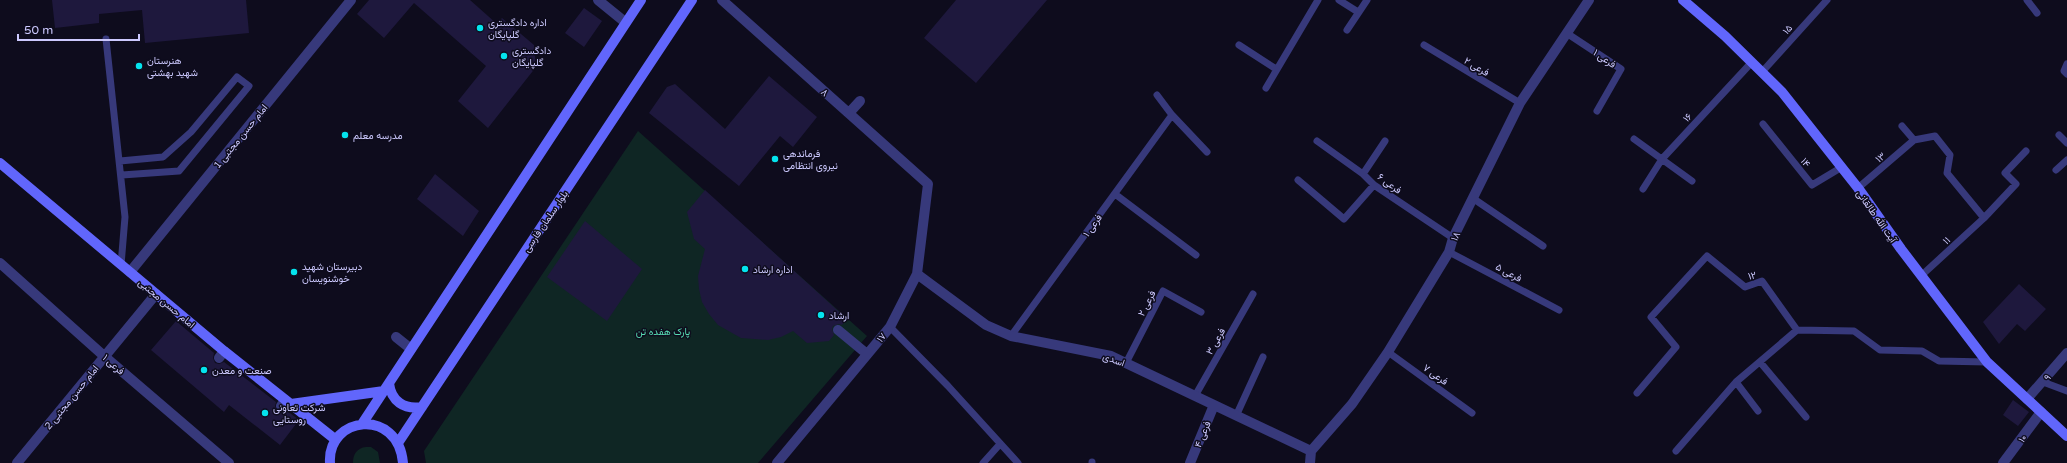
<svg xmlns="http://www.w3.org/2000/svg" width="2067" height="463" font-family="'Varela Round',Vazirmatn,sans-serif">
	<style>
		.green { fill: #0f2624 }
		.building { fill: #1e183d }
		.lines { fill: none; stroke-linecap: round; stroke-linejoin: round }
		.lane { stroke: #37397b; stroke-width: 7 }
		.street { stroke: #37397b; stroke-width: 10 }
		.secondary { stroke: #6166fc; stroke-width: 10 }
		.poi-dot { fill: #04e4ee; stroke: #0e0c1d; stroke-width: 1.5 }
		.labels { text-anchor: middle; stroke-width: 3; stroke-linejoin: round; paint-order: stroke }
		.poi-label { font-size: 10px; fill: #ccc9fe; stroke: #0e0c1d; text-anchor: start }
		.street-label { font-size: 10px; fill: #ccc9fe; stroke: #0e0c1d }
		.park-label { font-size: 10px; fill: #57dcb3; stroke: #0e0c1d }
	</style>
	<rect width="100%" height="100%" fill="#0e0c1d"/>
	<!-- green -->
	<path class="green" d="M638,131L867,336L758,463H426L424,451Z
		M366,447H371L378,452L380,463H353C353,454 357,448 366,447Z"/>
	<!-- building -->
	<path class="building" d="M52,0H246L249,33L145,43L142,10L99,14V23L55,28Z
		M369,0H470L497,24L502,18L534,45L536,67L488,128L458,101L486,66L414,3L384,38L357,14Z
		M956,0H1047L976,83L924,38Z
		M584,8L602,21L584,47L565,33Z
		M769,76L817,117L793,147L780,136L739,186L649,113L667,87L675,84L725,129Z
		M435,174L479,211L463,236L417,199Z
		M705,190L847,319L842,325L839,324L833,326L832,329L834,335L829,341L807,343L793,331L781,337L768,340L741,338L718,325L709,314L702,302L699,289L698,276L705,249L694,239L687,212Z
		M585,221L642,269L607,321L547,277Z
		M2019,284L2046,309L2025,331L2017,324L1999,344L1983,322Z
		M176,321L214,353L213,358L215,363L219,364L224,362L276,402L275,406L277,411L281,412L286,410L299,420L280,445L229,405L224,412L151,350Z
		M2013,400L2029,412L2018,426L2003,415Z"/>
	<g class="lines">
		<!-- lane -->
		<path class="lane" d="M1339,0L1358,12
			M2027,0L2037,13
			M1347,30L1367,0
			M1568,34L1621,69L1597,111
			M106,39L125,217L121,265
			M1239,45L1276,69
			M1424,45L1520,103
			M2067,64L2064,71L2067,74
			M1762,72L1827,0
			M1266,88L1318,0
			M1157,95L1172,115L1207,152
			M1763,124L1812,185L1842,167
			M1902,126L1914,140L1935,136L1950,155L1947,173L1984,218
			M2059,135L2067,143
			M1634,139L1692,181
			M1317,141L1363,174L1374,185L1453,238
			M120,161L163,157L191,132L237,77L249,86L179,171L122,175
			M2056,170L2067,160
			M1363,174L1385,141
			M1298,180L1344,219L1374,185
			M1858,188L1914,140
			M1643,189L1662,159L1752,62
			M1115,194L1196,255
			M1474,199L1543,246
			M1449,252L1559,310
			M1922,275L1984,218L2016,184L2005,173L2026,151
			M890,327L948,386L1018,463
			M1011,336L1172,115
			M1388,352L1472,413
			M1760,362L1806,417
			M1126,363L1163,291L1201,312
			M1736,382L1758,411
			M2043,382L2067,391
			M1637,393L1676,347L1651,317L1707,256L1745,287L1762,281L1797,330L1854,331L1880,350L1922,351L1939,361L1987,362
			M1195,396L1253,294
			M1236,416L1263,357
			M1676,451L1736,382L1797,330
			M983,463L1000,444
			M1092,463V462"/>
		<!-- street -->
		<path class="street" d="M598,0L625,22
			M722,0L928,184L917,274L890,327L777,463
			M849,113L860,101
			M0,263L104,356L229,463
			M130,272L351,0
			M917,274L986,325L1011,336L1111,356L1311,451
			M838,330L867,354
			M396,337L411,349
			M219,358L224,351
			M2027,399L2067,353
			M281,406L285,400
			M17,463L156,294
			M1190,463L1214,405
			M1310,463L1311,451L1352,404L1388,352L1449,252L1453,238L1520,103L1589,0
			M2003,463L2041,412"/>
		<!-- secondary -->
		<path class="secondary" d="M1683,0L1725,36L1782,92L1858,188L1901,249L1987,362L2067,436
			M0,163L224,351L336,440
			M389,383C391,401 404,410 422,407
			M291,404L384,391
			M362,424L641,0
			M398,443L692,0
			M330,463C327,416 398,407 403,463"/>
	</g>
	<!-- markers -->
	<g class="poi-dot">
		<circle cx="480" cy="28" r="4"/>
		<circle cx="504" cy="56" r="4"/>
		<circle cx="139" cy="66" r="4"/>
		<circle cx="345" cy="135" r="4"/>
		<circle cx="775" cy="159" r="4"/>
		<circle cx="745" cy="269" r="4"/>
		<circle cx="294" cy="272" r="4"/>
		<circle cx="821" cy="315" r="4"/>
		<circle cx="204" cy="370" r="4"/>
		<circle cx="265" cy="413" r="4"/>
	</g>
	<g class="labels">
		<!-- poi labels -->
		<g class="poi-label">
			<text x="488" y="26">اداره دادگستری<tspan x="488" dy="12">گلپایگان</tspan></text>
			<text x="512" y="54">دادگستری<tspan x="512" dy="12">گلپایگان</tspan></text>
			<text x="147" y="64">هنرستان<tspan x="147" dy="12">شهید بهشتی</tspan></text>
			<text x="353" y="139">مدرسه معلم</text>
			<text x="783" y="157">فرماندهی<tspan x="783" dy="12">نیروی انتظامی</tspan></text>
			<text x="302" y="270">دبیرستان شهید<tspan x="302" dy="12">خوشنویسان</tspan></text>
			<text x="753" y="273">اداره ارشاد</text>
			<text x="829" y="319">ارشاد</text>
			<text x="212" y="374">صنعت و معدن</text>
			<text x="273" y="411">شرکت تعاونی<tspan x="273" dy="12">روستایی</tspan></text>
		</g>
		<!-- street labels -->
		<g class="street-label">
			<text transform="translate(1787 29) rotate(-48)" y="4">۱۵</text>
			<text transform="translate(1605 58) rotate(34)" y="4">فرعی ۱</text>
			<text transform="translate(1477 66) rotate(31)" y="4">فرعی ۲</text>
			<text transform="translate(825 92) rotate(42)" y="4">۸</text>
			<text transform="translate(1687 117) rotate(-47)" y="4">۱۶</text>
			<text transform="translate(240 136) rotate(-51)" y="4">امام حسن مجتبی 1</text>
			<text transform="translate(1880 157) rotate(-41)" y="4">۱۳</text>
			<text transform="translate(1806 162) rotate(51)" y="4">۱۴</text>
			<text transform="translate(1390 183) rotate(36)" y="4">فرعی ۶</text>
			<text transform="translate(1877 216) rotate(55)" y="4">آیت الله طالقانی</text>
			<text transform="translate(545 221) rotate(-56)" y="4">بلوار سلمان فارسی</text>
			<text transform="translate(1092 225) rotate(-54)" y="4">فرعی ۱</text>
			<text transform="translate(1455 236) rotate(-65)" y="4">۱۸</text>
			<text transform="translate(1946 240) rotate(-42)" y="4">۱۱</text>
			<text transform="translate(1509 272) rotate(28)" y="4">فرعی ۵</text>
			<text transform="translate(1752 275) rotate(-14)" y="4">۱۲</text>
			<text transform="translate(167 303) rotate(40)" y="4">امام حسن مجتبی</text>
			<text transform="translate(1146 303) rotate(-63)" y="4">فرعی ۲</text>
			<text transform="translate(881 337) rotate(-50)" y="4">۱۷</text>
			<text transform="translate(1215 341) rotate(-61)" y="4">فرعی ۳</text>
			<text transform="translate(1114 359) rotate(20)" y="4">اسدی</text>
			<text transform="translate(114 364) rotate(41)" y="4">فرعی ۱</text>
			<text transform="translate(1436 374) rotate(35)" y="4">فرعی ۷</text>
			<text transform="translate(2047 377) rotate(-51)" y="4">۹</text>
			<text transform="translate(71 397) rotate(-51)" y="4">امام حسن مجتبی 2</text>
			<text transform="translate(1202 434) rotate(-68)" y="4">فرعی ۴</text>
			<text transform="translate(2022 438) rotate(-54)" y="4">۱۰</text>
		</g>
		<!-- park labels -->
		<g class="park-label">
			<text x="663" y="335">پارک هفده تن</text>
		</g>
	</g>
	<!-- scale -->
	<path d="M18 34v6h121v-6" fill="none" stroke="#ccc9fe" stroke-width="2"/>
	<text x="24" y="34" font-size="12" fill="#ccc9fe" stroke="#0e0c1d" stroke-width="3" paint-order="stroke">50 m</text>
</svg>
